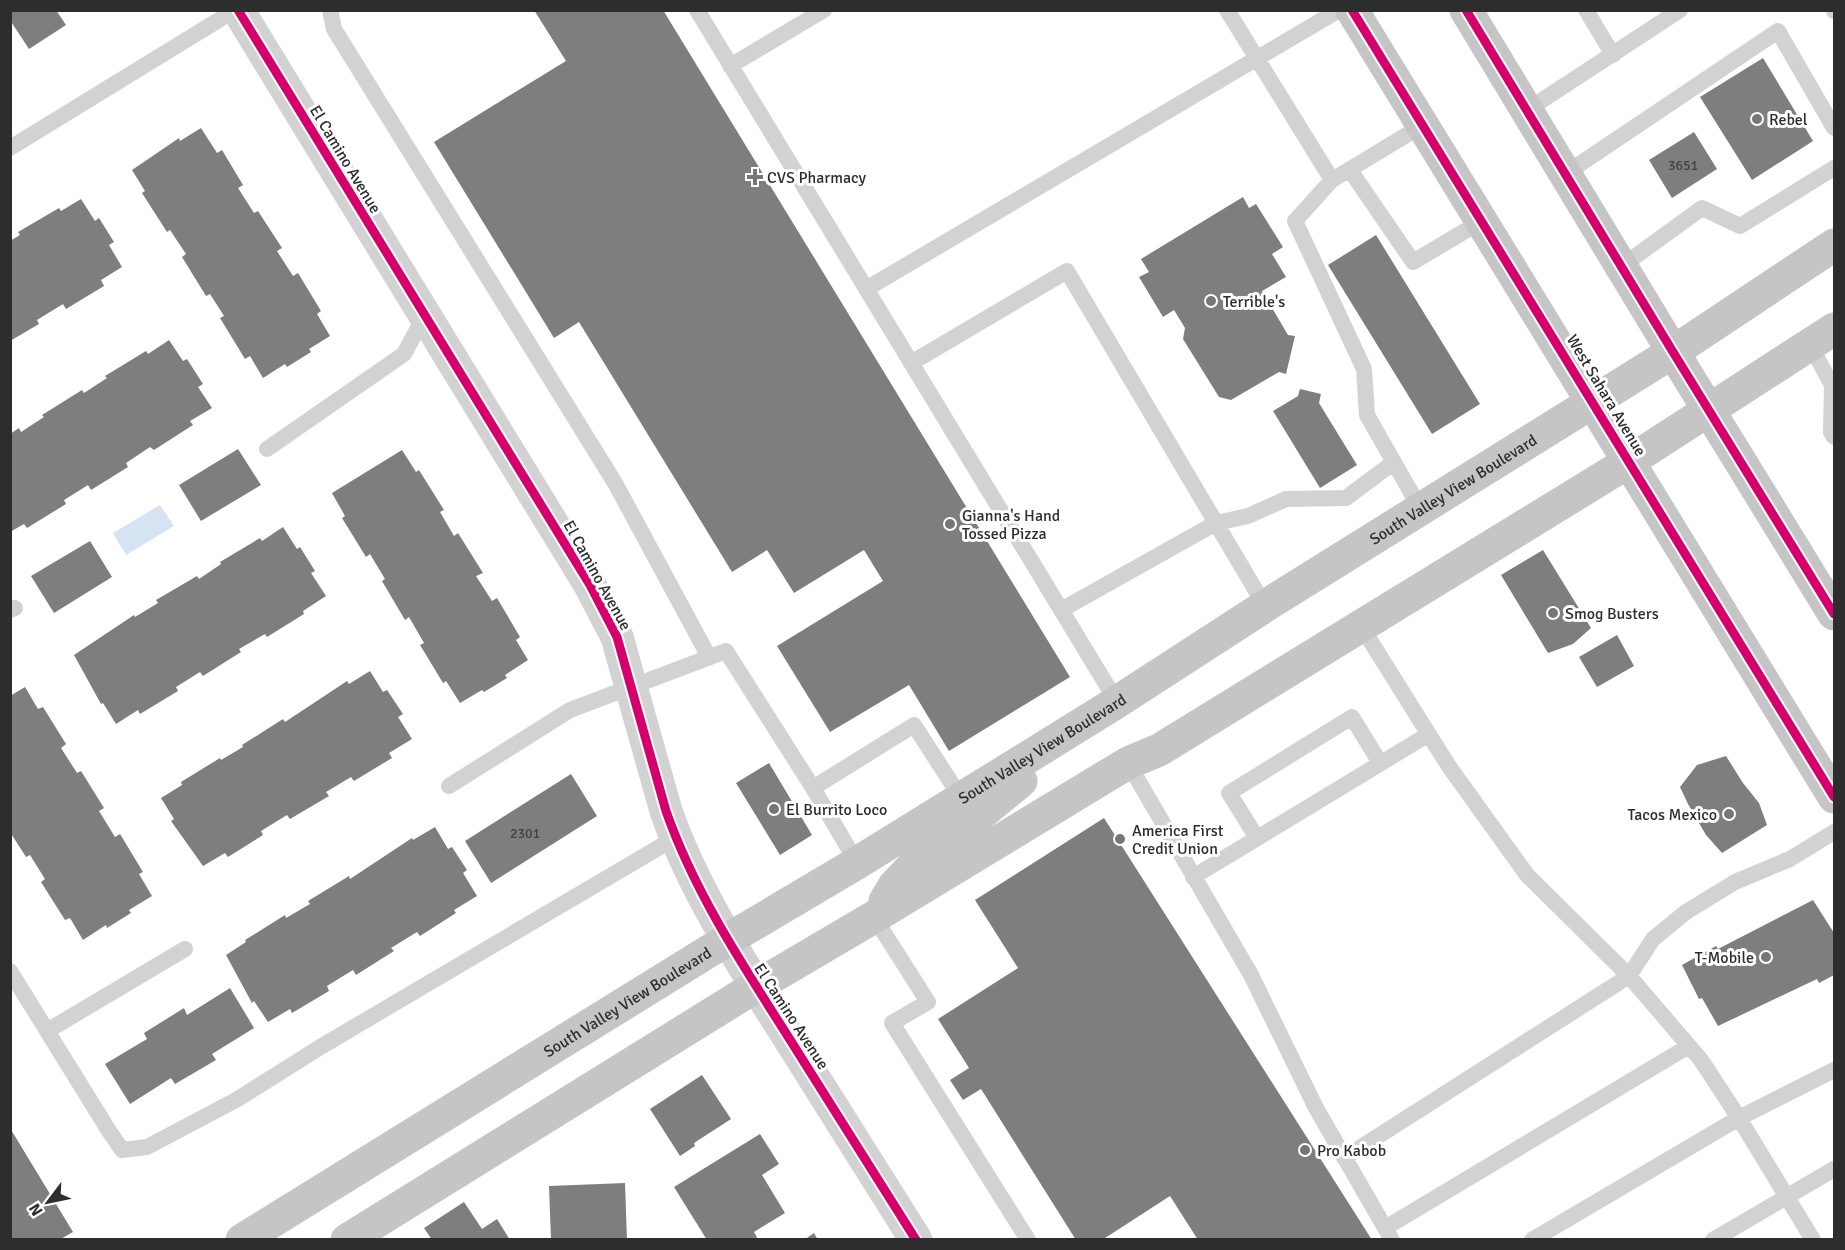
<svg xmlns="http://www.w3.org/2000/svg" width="1845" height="1250" font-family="Signika,sans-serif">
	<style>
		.water { fill: #d5e3f2 }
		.building { fill: #7e7e7e }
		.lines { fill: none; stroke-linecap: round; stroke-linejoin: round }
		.service { stroke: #d2d2d2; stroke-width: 16 }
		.minor { stroke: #d2d2d2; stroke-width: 33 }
		.primary { stroke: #c5c5c5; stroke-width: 33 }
		.cycleway-casing { stroke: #fff; stroke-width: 13 }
		.cycleway { stroke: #d6006c; stroke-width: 9 }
		.poi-dot { fill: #767676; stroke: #fff; stroke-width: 2 }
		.labels { text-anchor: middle; stroke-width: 6; stroke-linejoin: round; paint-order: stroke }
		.number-label { font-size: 14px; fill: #414141 }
		.poi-label { font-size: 16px; fill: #2d2d2d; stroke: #fff; text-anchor: start }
		.street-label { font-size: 16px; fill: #2d2d2d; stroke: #fff }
	</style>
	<rect width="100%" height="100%" fill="#fff"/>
	<!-- water -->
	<path class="water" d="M160,505L174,526L126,555L113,533Z"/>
	<!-- building -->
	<path class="building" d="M10,10H56L66,25L29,49L10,20Z
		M534,10H663L1070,677L949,751L909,685L830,732L777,646L883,581L864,550L794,593L767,550L732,572L579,322L554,338L434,142L566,61Z
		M1763,58L1813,141L1752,180L1700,97Z
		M201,128L217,153L222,150L243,185L238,188L254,213L258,211L282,248L277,251L293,276L298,273L321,311L317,314L330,336L309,349L311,352L287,367L285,364L263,378L250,356L245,359L220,318L224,316L210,294L206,296L182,257L186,254L170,230L167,232L142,193L145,191L132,170L179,138L180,141Z
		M1694,132L1717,169L1672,198L1649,160Z
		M1243,197L1249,208L1256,204L1283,247L1272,254L1286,277L1262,291L1288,335L1295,336L1286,374L1279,372L1231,400L1219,397L1183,339L1185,328L1174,310L1163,317L1139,277L1149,272L1141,259Z
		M81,199L95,221L99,218L114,242L109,245L122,267L101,280L104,286L66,309L63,304L37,320L39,324L10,341V241L20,235L18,232L59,208L61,211Z
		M1376,235L1480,404L1432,434L1328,265Z
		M169,340L183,361L187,359L203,384L198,387L212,408L190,421L193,425L154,450L150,447L126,463L128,467L91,490L88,485L64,500L66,504L27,528L24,524L10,532V434L19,428L21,432L44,417L42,415L82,390L84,393L107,378L105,376L146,351L148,354Z
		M1300,389L1321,394L1319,403L1357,465L1320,488L1273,411L1298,396Z
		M238,449L261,485L201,521L179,485Z
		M402,450L416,472L419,470L444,510L440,512L454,536L458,533L483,573L476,576L492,601L497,598L520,637L516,640L528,660L505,675L507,678L484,692L482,690L460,703L446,681L443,683L420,645L424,643L409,617L405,620L382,581L385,579L370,554L366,557L342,518L345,516L332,493Z
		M283,527L297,549L300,547L315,571L311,573L326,596L303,611L304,614L267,637L265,634L239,649L241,652L203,676L200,672L176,687L178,691L140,714L138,710L116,724L103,703L101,704L74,655L134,615L135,617L158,603L156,600L197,576L199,579L221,564L220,562L260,538L262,541Z
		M90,541L112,577L54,613L31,576Z
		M1543,550L1591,628L1573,644L1548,653L1501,575Z
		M1617,635L1634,666L1597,687L1579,657Z
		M370,671L383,692L387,690L403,714L398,717L412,739L389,753L392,758L354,781L351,777L326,792L329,796L290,819L287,815L261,831L263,835L228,857L225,853L203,866L171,821L174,819L161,798L182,785L181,782L220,758L221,760L243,747L242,745L283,719L285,722L347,681L349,684Z
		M25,687L38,709L43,707L66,744L61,748L77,773L81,771L104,808L99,811L115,837L120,834L143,872L139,874L152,896L129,910L131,913L107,928L106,925L83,940L70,918L65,920L41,882L45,879L30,855L26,857L10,832V696Z
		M1726,756L1743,783L1759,803L1767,825L1722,853L1706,835L1688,804L1680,787L1697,765Z
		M769,763L812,835L780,855L736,783Z
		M571,774L597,816L491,883L465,841Z
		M1104,818L1306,1136L1372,1240H1198L1170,1196L1102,1240H1076L981,1089L963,1100L950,1080L969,1068L938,1019L1018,968L975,900Z
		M435,827L448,849L452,847L467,870L463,873L477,896L454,910L456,913L420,936L417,932L391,948L394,951L356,975L353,970L327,986L329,991L292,1013L290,1009L268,1022L254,1001L252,1003L226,955L246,942L245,940L285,915L286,918L310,904L308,901L349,876L350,879L412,838L413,840Z
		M1813,900L1834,933V975L1819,983L1817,979L1718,1026L1702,998L1699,999L1682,965L1716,946L1718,949Z
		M230,988L254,1028L212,1054L216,1060L175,1084L171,1078L130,1104L105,1064L147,1039L144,1033L184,1008L187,1015Z
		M702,1075L731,1119L694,1143L695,1146L680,1156L650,1109Z
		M10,1128L73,1232L59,1240H12L10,1237Z
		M760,1134L779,1164L762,1175L785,1213L754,1232L757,1237L754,1240H707L674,1187Z
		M625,1183L627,1240H551L549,1186Z
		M464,1202L482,1229L497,1219L510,1240H432L424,1228Z
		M814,1233L818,1240H804Z"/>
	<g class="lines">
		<!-- service -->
		<path class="service" d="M330,10L334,29L615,483L709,657
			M697,10L1117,702
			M1227,10L1332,180
			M1586,10L1613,55
			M1834,10V11
			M730,66L824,10
			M1527,110L1680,10
			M10,148L235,10
			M1350,170L1413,262L1482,221
			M1565,174L1778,31L1834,128
			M1622,266L1702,208L1740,226L1834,168
			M866,289L1339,10
			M1810,345L1832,385L1831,432L1834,437
			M911,363L1067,271L1265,606
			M267,449L404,354L424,317
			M1421,510L1367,415L1364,369L1295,221L1332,180L1423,125
			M10,610L15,608
			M1061,610L1216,523L1248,516L1286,499L1346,498L1394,462
			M1361,626L1448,765L1527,875L1629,976L1701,1060L1739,1118L1813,1240
			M1128,763L1251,975L1316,1108L1392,1240
			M449,786L570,710L726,651L813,788L857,863
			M813,788L914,725L961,798
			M1257,838L1229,793L1352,717L1380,763
			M1193,877L1429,734
			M874,917L928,1002L892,1023L1028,1240
			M10,971L109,1131L122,1150L147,1147L236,1100L322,1046L675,838
			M47,1031L185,949
			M1344,1158L1629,976L1653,939L1686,912L1735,882L1790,859L1834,832
			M1385,1228L1689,1046
			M1532,1240L1739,1118L1834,1070
			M1713,1240L1834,1169"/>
		<!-- minor -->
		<path class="minor" d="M238,10L590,585L617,637L666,811C693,888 738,958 782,1027C827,1098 871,1169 916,1240"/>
		<!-- primary -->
		<g class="primary">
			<path d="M1352,10L1834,797"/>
			<path d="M1466,10L1673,352L1834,614"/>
			<path d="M885,901L894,886L914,865L937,850L1021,781"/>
			<path id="s1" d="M242,1240L727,940L857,863L1117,702L1265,606L1673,352L1834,245"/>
			<path d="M347,1240L755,987L874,917L1128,763L1159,750L1630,461L1834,329"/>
		</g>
		<defs>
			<path id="cycleway" d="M238,10L590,585L617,637L666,811C693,888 738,958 782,1027C827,1098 871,1169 916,1240
				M1352,10L1834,797
				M1466,10L1673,352L1834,614"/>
		</defs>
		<!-- cycleway casing -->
		<use href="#cycleway" class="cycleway-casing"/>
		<!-- cycleway -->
		<use href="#cycleway" class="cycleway"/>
	</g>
	<!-- markers -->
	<g class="poi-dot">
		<circle cx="1757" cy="119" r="6"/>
		<path d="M752 168h6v6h6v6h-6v6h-6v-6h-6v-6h6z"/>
		<circle cx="1211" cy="301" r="6"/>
		<circle cx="950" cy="524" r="6"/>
		<circle cx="1553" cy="613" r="6"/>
		<circle cx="774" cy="809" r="6"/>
		<circle cx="1729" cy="814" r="6"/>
		<circle cx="1120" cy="839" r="6"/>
		<circle cx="1766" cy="957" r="6"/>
		<circle cx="1305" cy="1150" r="6"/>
	</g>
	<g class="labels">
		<!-- number labels -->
		<g class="number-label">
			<text x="1683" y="170">3651</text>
			<text x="525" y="838">2301</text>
		</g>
		<!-- poi labels -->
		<g class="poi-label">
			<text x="1769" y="125">Rebel</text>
			<text x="767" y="183">CVS Pharmacy</text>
			<text x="1223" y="307">Terrible's</text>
			<text x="962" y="521">Gianna's Hand<tspan x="962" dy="18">Tossed Pizza</tspan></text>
			<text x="1565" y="619">Smog Busters</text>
			<text x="786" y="815">El Burrito Loco</text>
			<text x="1717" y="820" text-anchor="end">Tacos Mexico</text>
			<text x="1132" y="836">America First<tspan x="1132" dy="18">Credit Union</tspan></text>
			<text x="1754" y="963" text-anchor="end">T-Mobile</text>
			<text x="1317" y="1156">Pro Kabob</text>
		</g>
		<!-- street labels -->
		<g class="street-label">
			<text transform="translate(346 159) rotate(59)" y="6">El Camino Avenue</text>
			<text transform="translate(1607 395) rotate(59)" y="6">West Sahara Avenue</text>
			<text dy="6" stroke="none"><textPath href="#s1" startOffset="1425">South Valley View Boulevard</textPath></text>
			<text transform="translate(598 575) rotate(61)" y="6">El Camino Avenue</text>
			<text dy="6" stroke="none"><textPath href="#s1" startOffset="939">South Valley View Boulevard</textPath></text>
			<text dy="6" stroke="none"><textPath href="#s1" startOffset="453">South Valley View Boulevard</textPath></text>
			<text transform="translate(792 1016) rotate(57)" y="6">El Camino Avenue</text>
		</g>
	</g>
	<!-- border -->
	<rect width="1845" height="1250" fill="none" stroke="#2d2d2d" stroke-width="24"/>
	<!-- north arrow -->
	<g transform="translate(48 1202) rotate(238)" stroke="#ffffff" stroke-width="4.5" paint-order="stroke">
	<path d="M0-4.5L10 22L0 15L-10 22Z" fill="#2d2d2d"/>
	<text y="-9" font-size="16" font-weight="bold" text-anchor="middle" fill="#2d2d2d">N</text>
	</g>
</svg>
